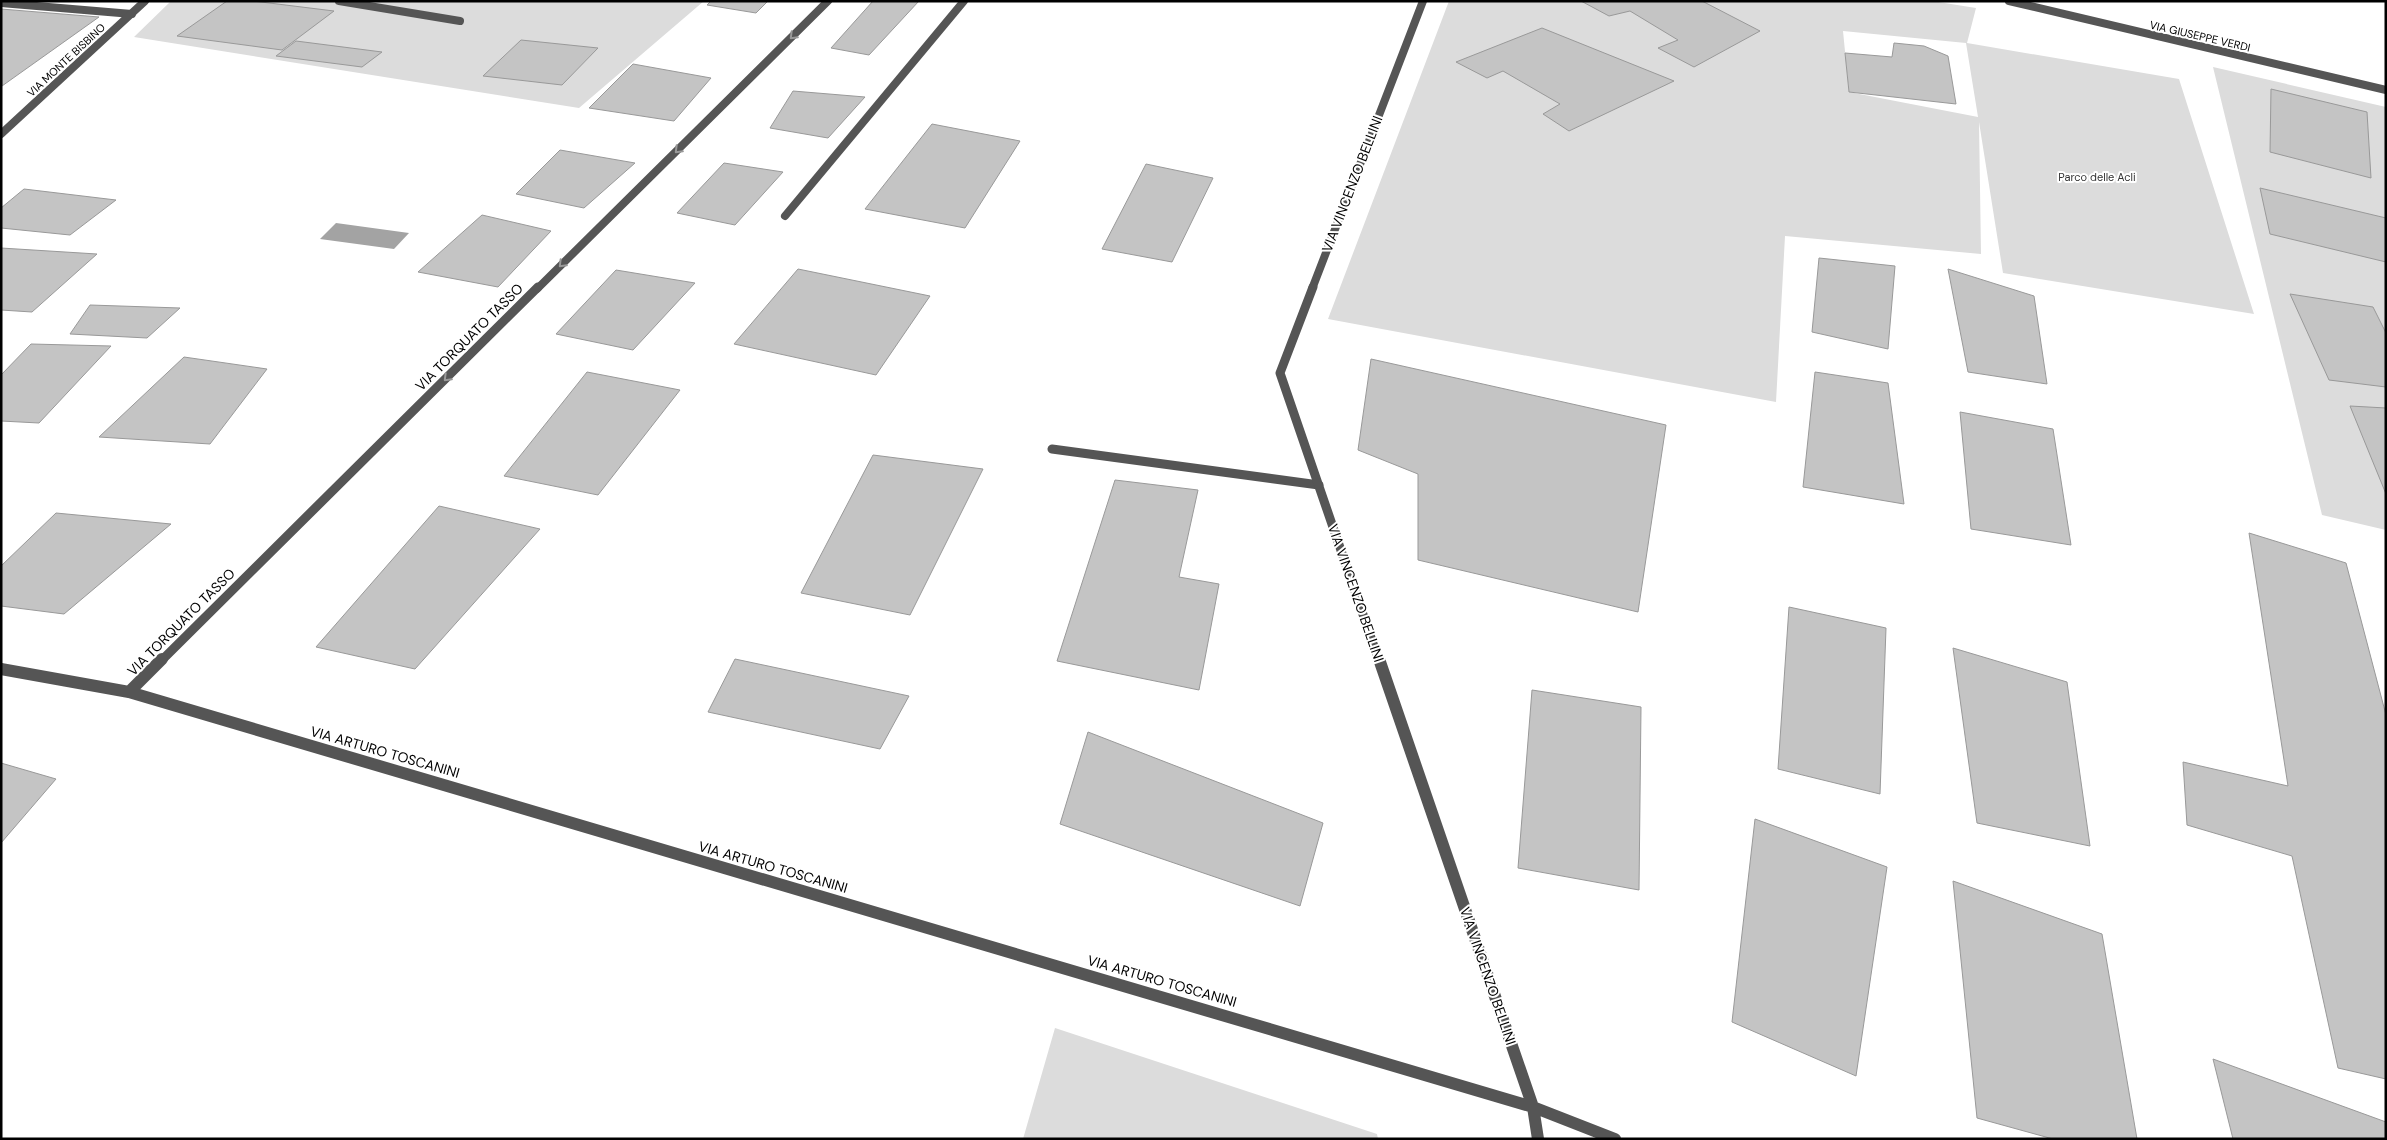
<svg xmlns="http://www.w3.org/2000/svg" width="2387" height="1140" font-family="'DM Sans',sans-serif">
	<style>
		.green { fill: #dcdcdc; fill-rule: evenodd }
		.water { fill: #a3a3a3 }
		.building { fill: #c4c4c4; stroke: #999 }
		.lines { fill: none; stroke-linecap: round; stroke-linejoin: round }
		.service-far1 { stroke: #555; stroke-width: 8 }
		.service { stroke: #555; stroke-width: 9 }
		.minor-far2 { stroke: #555; stroke-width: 8 }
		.minor-far1 { stroke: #555; stroke-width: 9 }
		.minor { stroke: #555; stroke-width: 12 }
		.oneway { stroke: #999 }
		.labels { text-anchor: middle; stroke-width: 4; stroke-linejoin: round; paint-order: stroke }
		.far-street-label { font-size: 11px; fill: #000; stroke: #fff }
		.far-park-label { font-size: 11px; fill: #333; stroke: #fff }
		.street-label { font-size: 14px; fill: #000; stroke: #fff }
	</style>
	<rect width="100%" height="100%" fill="#fff"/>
	<!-- green -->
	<path class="green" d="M171,1H704L579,108L134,37Z
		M1449,1H1932L1976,8L1967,43L2179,79L2254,314L2003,273L1979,122L1981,254L1785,236L1776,402L1328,319ZM1843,31L1966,43L1978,117L1849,92Z
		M2213,67L2386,107V530L2322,515Z
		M1055,1028L1377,1134L1378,1139H1023Z"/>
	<!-- water -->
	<path class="water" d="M336,223L409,233L394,249L320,239Z"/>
	<!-- building -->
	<path class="building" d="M227,1H253L334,11L282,50L177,36Z
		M711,1H768L756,13L707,5Z
		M873,1H919L869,55L831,48Z
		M1581,1H1702L1760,31L1694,67L1658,48L1678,40L1630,11L1609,16Z
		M1,9L99,17L2,86Z
		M1542,28L1674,81L1569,131L1543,114L1560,104L1503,71L1487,78L1456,62Z
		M521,40L598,48L562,85L483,76Z
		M296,41L382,52L362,67L276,56Z
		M1894,43L1924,46L1948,56L1956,104L1849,92L1845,53L1892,57Z
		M633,64L711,78L674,121L589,108Z
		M2271,89L2367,112L2371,178L2270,152Z
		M793,91L865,97L828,138L770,128Z
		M932,124L1020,141L965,228L865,209Z
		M560,150L635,163L584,208L516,194Z
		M724,163L783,172L735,225L677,213Z
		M1146,164L1213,178L1172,262L1102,249Z
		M2260,188L2386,218V262L2270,234Z
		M24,189L116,200L70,235L1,228V208Z
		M482,215L551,231L498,287L418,272Z
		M1,248L97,254L32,312L1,310Z
		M1819,258L1895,266L1888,349L1812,332Z
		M798,269L930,296L876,375L734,344Z
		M1948,269L2034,296L2047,384L1968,372Z
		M616,270L695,283L633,350L556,334Z
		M2290,294L2373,307L2386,333V387L2329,380Z
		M90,305L180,308L147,338L70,334Z
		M31,344L111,346L39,423L1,421V375Z
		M184,357L267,369L210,444L99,437Z
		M1371,359L1666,425L1638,612L1418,560V474L1358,450Z
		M587,372L680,390L598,495L504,476Z
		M1815,372L1888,383L1904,504L1803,487Z
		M2350,406L2386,408V494Z
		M1960,412L2053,429L2071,545L1971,529Z
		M873,455L983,469L910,615L801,593Z
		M1115,480L1198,490L1179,577L1219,584L1199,690L1057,661Z
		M439,506L540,529L415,669L316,647Z
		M56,513L171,524L64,614L1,606V566Z
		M2249,533L2346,563L2386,715V1079L2338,1068L2292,856L2187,825L2183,762L2288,786Z
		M1789,607L1886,628L1880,794L1778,769Z
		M1953,648L2067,682L2090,846L1977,823Z
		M735,659L909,696L880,749L708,712Z
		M1532,690L1641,707L1639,890L1518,868Z
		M1088,732L1323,823L1300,906L1060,824Z
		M1,763L56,779L1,843Z
		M1755,819L1887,867L1856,1076L1732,1022Z
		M1953,881L2102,934L2137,1139H2053L1977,1118Z
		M2213,1059L2386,1122V1139H2233Z"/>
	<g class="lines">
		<!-- service-far1 -->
		<path class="service-far1" d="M339,1L460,21
			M1,3L132,14"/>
		<!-- service -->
		<path class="service" d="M1052,449L1319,485"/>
		<!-- minor-far2 -->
		<path class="minor-far2" d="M2009,1L2386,90
			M1,134L145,1
			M785,216L964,1
			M537,289L828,1
			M1312,289L1423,1"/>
		<!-- minor-far1 -->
		<path class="minor-far1" d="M1313,287L1280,373L1379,661
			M161,661L538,287"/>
		<!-- minor -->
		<path class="minor" d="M1379,659L1533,1107L1538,1139
			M1,669L129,692L1533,1107L1615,1139
			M129,692L162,659"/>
	</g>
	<!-- one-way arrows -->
	<defs><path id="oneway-chevron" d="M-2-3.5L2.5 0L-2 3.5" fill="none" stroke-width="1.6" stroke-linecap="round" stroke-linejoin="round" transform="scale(1.25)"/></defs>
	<g class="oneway">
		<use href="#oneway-chevron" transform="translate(793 36) rotate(135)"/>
		<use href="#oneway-chevron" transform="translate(678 150) rotate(135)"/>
		<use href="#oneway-chevron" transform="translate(562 264) rotate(135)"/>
		<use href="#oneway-chevron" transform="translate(447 378) rotate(135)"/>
	</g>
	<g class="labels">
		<!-- far-street labels -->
		<g class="far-street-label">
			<text transform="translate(2200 36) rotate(13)" y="4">VIA GIUSEPPE VERDI</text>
			<text transform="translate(66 60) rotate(-43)" y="4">VIA MONTE BISBINO</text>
		</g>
		<!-- far-park labels -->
		<g class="far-park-label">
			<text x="2097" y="181">Parco delle Acli</text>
		</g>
		<!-- street labels -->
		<g class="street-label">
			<text transform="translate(1352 184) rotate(-69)" y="5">VIA VINCENZO BELLINI</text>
			<text transform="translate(469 337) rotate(-45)" y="5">VIA TORQUATO TASSO</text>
			<text transform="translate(1356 593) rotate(71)" y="5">VIA VINCENZO BELLINI</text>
			<text transform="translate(181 622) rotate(-45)" y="5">VIA TORQUATO TASSO</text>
			<text transform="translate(385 752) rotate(16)" y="5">VIA ARTURO TOSCANINI</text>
			<text transform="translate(773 867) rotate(16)" y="5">VIA ARTURO TOSCANINI</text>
			<text transform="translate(1488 976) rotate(71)" y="5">VIA VINCENZO BELLINI</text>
			<text transform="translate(1162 981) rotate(16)" y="5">VIA ARTURO TOSCANINI</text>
		</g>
	</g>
	<!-- border -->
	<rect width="2387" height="1140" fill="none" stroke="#000000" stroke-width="5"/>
</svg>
